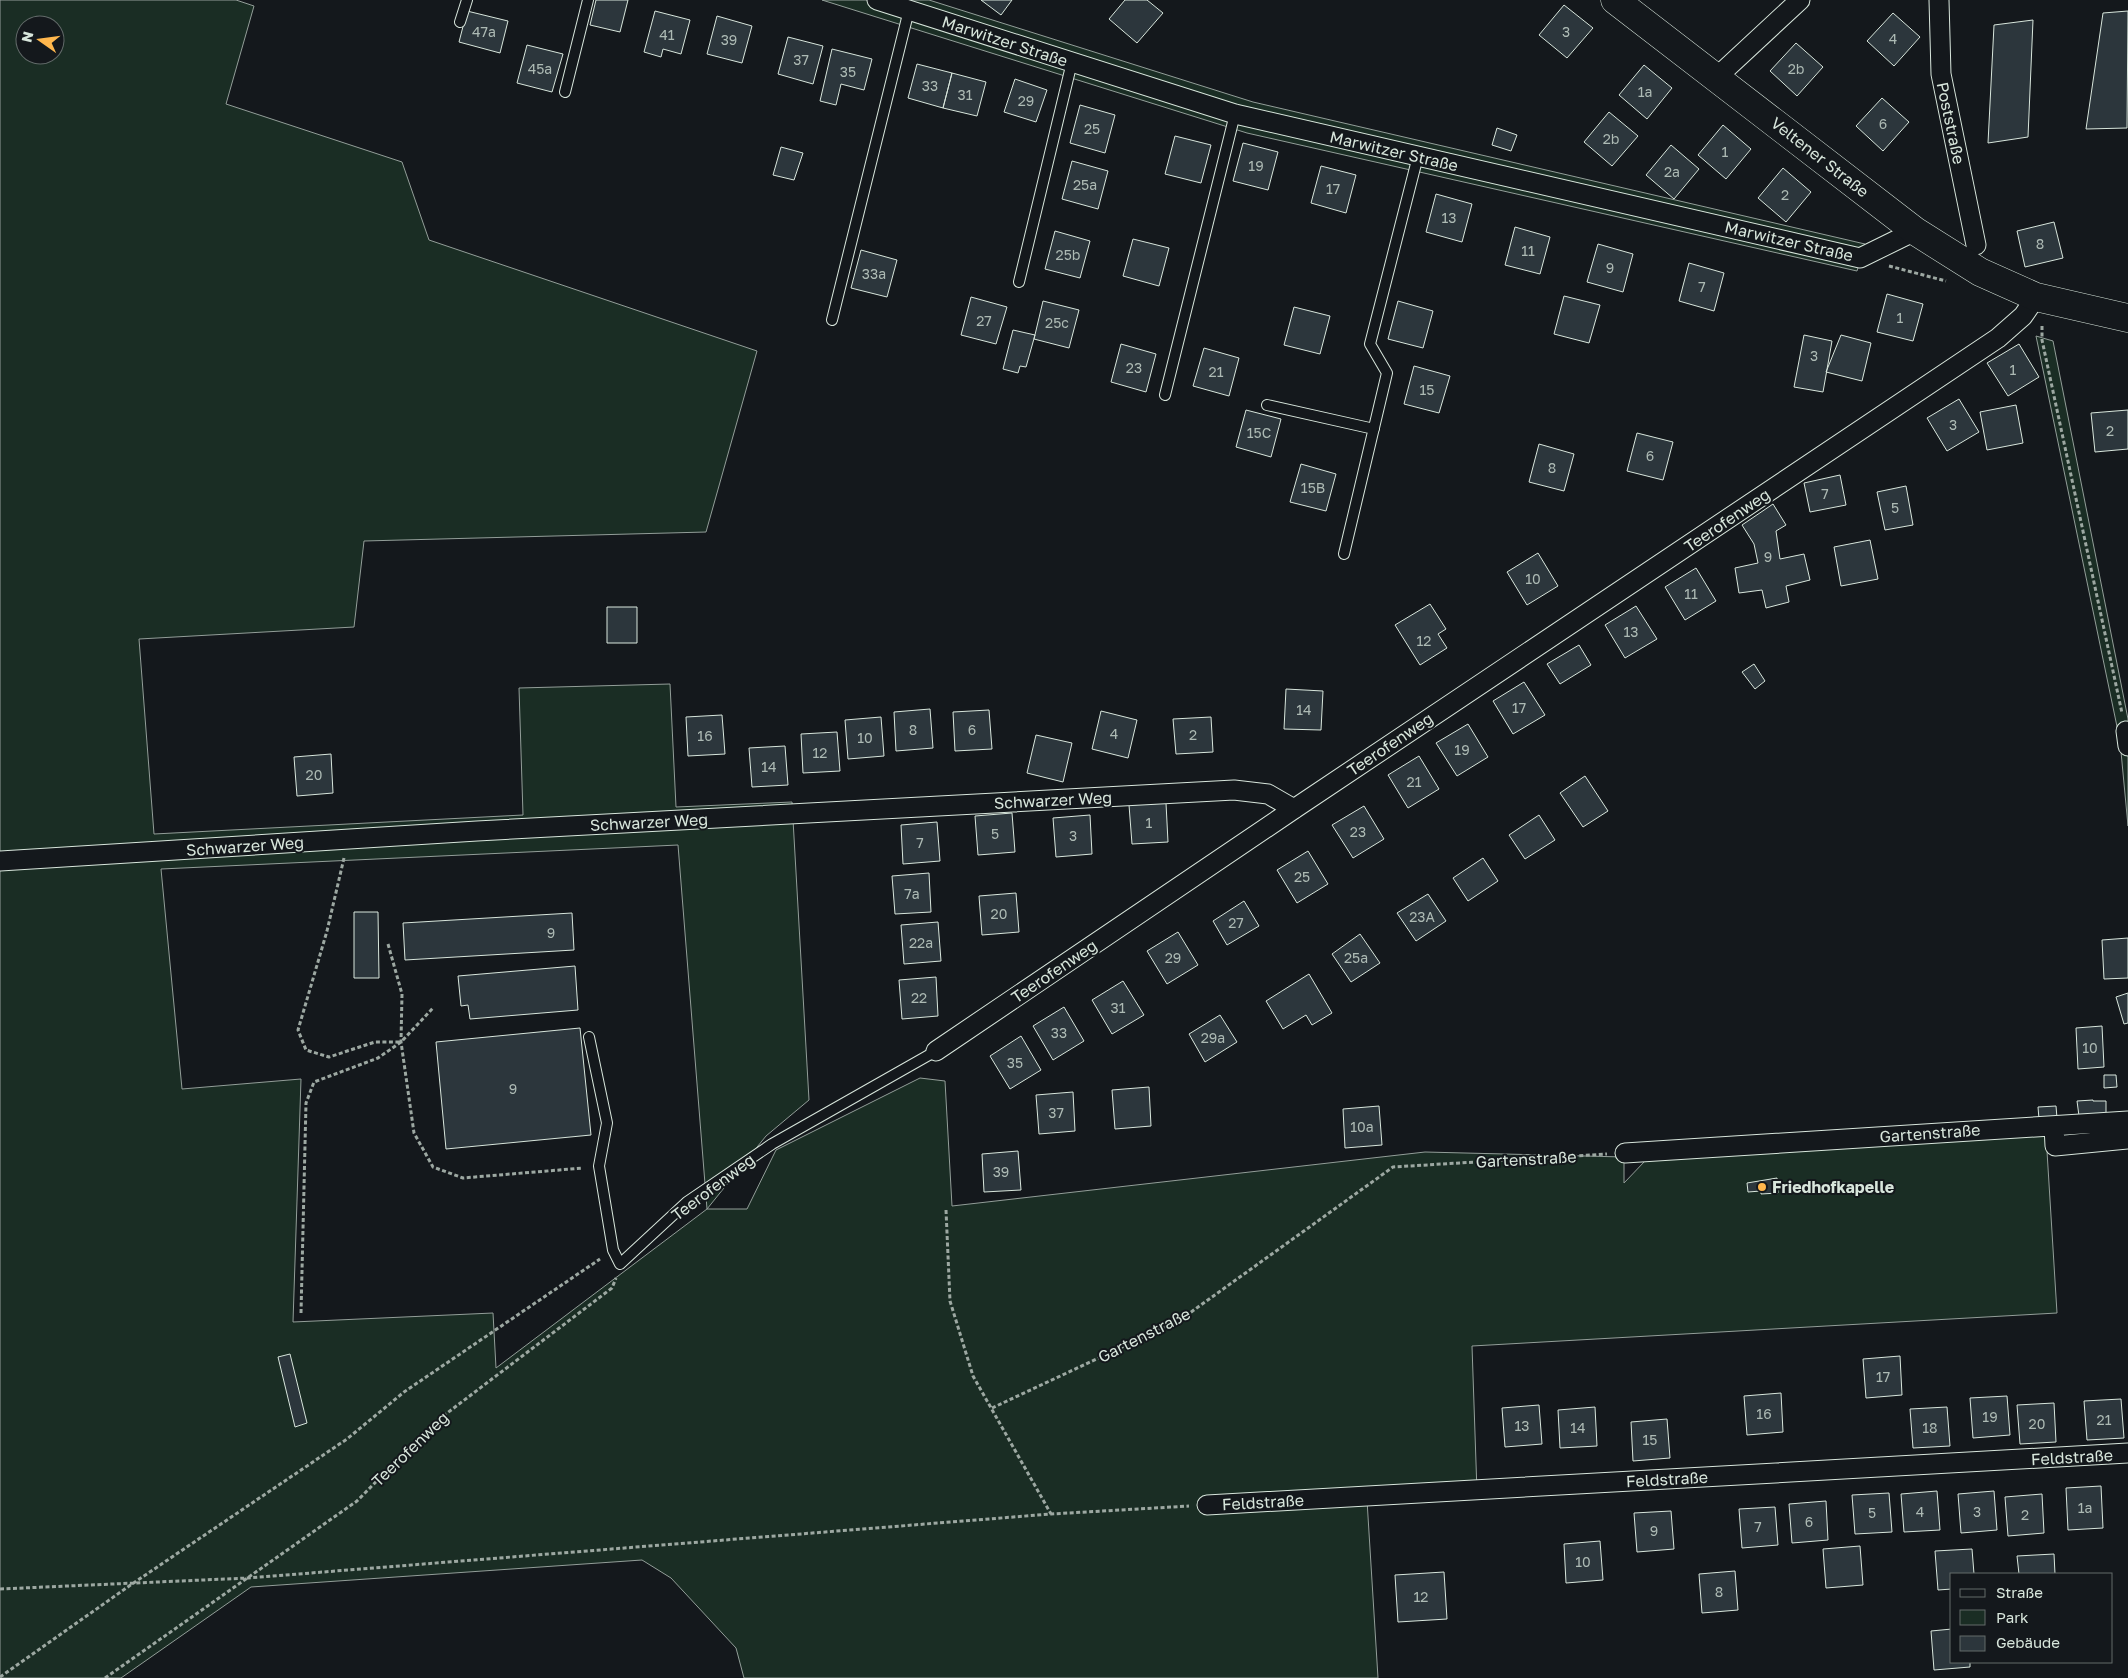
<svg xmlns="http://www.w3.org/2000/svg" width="2128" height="1678" font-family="'Golos Text',sans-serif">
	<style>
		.green { fill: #1a2d24; stroke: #939e99; fill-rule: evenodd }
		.building { fill: #2c363c; stroke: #d8e6dc }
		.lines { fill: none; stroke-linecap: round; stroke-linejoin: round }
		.service-casing { stroke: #d8e6dc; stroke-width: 12 }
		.minor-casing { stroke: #d8e6dc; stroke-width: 21 }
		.secondary-casing { stroke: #d8e6dc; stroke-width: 29 }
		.path { stroke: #9da8a2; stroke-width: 3; stroke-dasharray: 4 2.5; stroke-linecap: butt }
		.service { stroke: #14181c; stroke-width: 10 }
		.minor { stroke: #14181c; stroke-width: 19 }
		.secondary { stroke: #14181c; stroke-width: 28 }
		.poi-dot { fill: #ffb74d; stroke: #14181c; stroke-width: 2 }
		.labels { text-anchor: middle; stroke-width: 4; stroke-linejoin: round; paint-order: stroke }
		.number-label { font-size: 14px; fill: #adbab4 }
		.street-label { font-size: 16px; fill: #d8e6dc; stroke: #14181c }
		.poi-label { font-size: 16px; font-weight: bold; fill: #d8e6dc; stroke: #14181c; text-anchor: start }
	</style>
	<rect width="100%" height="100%" fill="#14181c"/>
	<!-- green -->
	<path class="green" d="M0,0H236L254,6L226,104L402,162L429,240L757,351L706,532L364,541L354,627L139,639L154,834L523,815L519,688L670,684L676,807L792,802L809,1100L766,1136L707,1209H747L776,1150L920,1078L945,1081L952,1206L1425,1152L1624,1157V1183L1645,1161L2046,1135L2057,1313L1472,1346L1477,1492L1367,1500L1378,1678H744L736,1648L671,1578L642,1560L251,1587L121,1678H0ZM25,25H55V55H25ZM678,845L707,1209L496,1368L493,1313L293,1322L301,1079L182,1089L161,869Z
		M822,0H929L1253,102L1865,244L1857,271L1247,133Z
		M2036,336L2053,341L2128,719V826L2120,741Z"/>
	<!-- building -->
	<path class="building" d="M596,0H628L620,32L590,25Z
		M981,0H1012L1001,15Z
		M1125,0H1147L1163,13L1137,43L1109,19Z
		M1564,5L1593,28L1567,58L1539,35Z
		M467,11L508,21L500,53L459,42Z
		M655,11L690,20L681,54L663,49L661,57L644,52Z
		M2128,11L2127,128L2086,129L2103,13Z
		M1893,13L1920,37L1894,66L1867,41Z
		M717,16L752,26L742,63L707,54Z
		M2033,20L2028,137L1988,143L1994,25Z
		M788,37L823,46L813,84L778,74Z
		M1796,43L1823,67L1797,96L1770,71Z
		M527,45L563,54L552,92L517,83Z
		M832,49L872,59L864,90L841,84L836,105L820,101Z
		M917,64L952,73L943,108L908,98Z
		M1644,65L1672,88L1647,119L1619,95Z
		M952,73L986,82L977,116L943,108Z
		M1015,79L1047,90L1036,122L1004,112Z
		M1882,98L1909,122L1883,151L1856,126Z
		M1080,105L1115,115L1105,153L1070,143Z
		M1609,112L1638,136L1612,166L1584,142Z
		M1723,125L1751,149L1726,179L1698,155Z
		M1497,128L1517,135L1511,151L1492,145Z
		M1175,136L1211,145L1201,183L1165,174Z
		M1243,143L1278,152L1268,190L1233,181Z
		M1671,145L1699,169L1674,199L1646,175Z
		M781,147L803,153L794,180L773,175Z
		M1072,161L1108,171L1098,209L1062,199Z
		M1321,166L1356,175L1346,213L1311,203Z
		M1783,168L1811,192L1786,222L1758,198Z
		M1436,194L1472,204L1462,242L1426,232Z
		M2054,222L2063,258L2025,267L2017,231Z
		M1515,227L1550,237L1540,274L1505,265Z
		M1055,231L1090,241L1080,278L1045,269Z
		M1133,239L1169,248L1159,286L1123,276Z
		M1598,244L1633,254L1623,292L1587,282Z
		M861,250L897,260L887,297L851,288Z
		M1689,263L1724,273L1714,311L1679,301Z
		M1887,294L1923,304L1913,341L1877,332Z
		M1564,296L1600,305L1589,343L1554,334Z
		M971,297L1007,307L996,344L961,335Z
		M1043,301L1079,310L1069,348L1034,339Z
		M1398,301L1433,311L1423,348L1388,339Z
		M1294,307L1330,316L1320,354L1284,345Z
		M1013,330L1035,335L1026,367L1020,366L1018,373L1003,369Z
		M1804,335L1832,341L1823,392L1794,387Z
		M1841,335L1871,343L1862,381L1826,372Z
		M1121,344L1156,354L1146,392L1111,382Z
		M2019,344L2039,377L2008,396L1987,363Z
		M1204,348L1239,358L1229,396L1193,386Z
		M1414,366L1450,376L1439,413L1404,404Z
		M1959,399L1979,432L1947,451L1927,418Z
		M2016,405L2023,443L1987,450L1980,412Z
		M1246,410L1281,419L1271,457L1236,447Z
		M2128,410V449L2095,452L2091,413Z
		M1637,433L1673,442L1663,480L1627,471Z
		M1539,444L1574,454L1564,491L1529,482Z
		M1301,464L1336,474L1326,511L1290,502Z
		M1840,475L1846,505L1810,512L1804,483Z
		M1906,486L1913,525L1885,530L1877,492Z
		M1773,504L1786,525L1776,531L1780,559L1804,554L1810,580L1786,586L1789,602L1766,608L1762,590L1739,593L1735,568L1758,563L1754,544L1742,525Z
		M1870,540L1878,579L1841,586L1834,547Z
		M1538,553L1558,586L1527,605L1507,572Z
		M1696,568L1716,601L1685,620L1665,587Z
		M1430,604L1446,629L1438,634L1447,648L1420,665L1395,625Z
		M1636,606L1657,639L1625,658L1605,625Z
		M607,607H637V643H607Z
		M1579,645L1591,665L1560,684L1547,664Z
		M1754,664L1765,681L1755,689L1742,672Z
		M1524,682L1545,715L1513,734L1493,701Z
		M1286,689L1323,691L1321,730L1284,729Z
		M930,709L933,748L896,751L894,712Z
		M989,710L992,749L955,751L953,712Z
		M1101,711L1137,720L1128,758L1092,749Z
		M722,715L725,754L688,756L686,717Z
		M881,717L884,756L848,759L845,720Z
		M1211,717L1213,752L1176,754L1173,719Z
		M1468,724L1488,757L1457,776L1436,743Z
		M837,732L840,771L803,773L801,734Z
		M1036,735L1072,743L1063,782L1027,773Z
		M785,746L788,785L752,787L749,748Z
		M331,754L333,793L297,796L294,757Z
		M1419,756L1439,789L1408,808L1388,775Z
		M1585,776L1608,811L1583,827L1560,793Z
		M1166,803L1168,842L1132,844L1129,805Z
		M1364,806L1384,839L1353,858L1332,825Z
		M1012,813L1015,852L978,855L975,816Z
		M1090,815L1092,854L1056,857L1053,818Z
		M1539,815L1555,840L1525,859L1509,835Z
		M937,822L940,861L903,864L901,825Z
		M1308,851L1328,884L1297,903L1277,870Z
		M1483,858L1498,881L1468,901L1453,878Z
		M929,873L931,912L895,914L892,876Z
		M1016,893L1019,932L982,935L979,896Z
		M1428,894L1446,921L1416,941L1397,913Z
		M1244,901L1259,926L1227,945L1213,921Z
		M354,912H378L379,978H354Z
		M572,913L574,950L405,960L403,923Z
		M938,922L941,961L904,964L901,925Z
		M1178,932L1198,965L1167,984L1147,951Z
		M1360,934L1380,963L1351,982L1332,954Z
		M2128,938V978L2104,979L2102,940Z
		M575,966L578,1010L470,1019L468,1005L461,1006L458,976Z
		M1309,974L1332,1013L1312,1025L1306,1015L1283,1029L1266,1001Z
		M936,977L938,1016L902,1019L899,980Z
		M1123,981L1144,1015L1112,1034L1092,1000Z
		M2128,993V1023L2124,1024L2116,997Z
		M1064,1007L1084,1041L1053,1060L1033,1026Z
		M1220,1015L1237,1042L1205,1062L1189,1034Z
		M2102,1026L2104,1067L2078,1069L2076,1028Z
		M580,1028L591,1135L446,1149L436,1042Z
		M1021,1036L1041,1070L1010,1089L990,1056Z
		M2104,1075H2116L2117,1087L2104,1088Z
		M1149,1087L1151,1126L1115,1129L1112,1090Z
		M1073,1092L1075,1131L1039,1134L1036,1095Z
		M2093,1100V1101H2106V1115L2079,1116L2077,1101Z
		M1379,1106L1382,1145L1345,1148L1343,1109Z
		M2056,1106L2057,1118L2039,1119L2038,1107Z
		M1018,1151L1021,1190L984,1192L982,1154Z
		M1777,1178L1778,1193L1761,1194V1191L1748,1192L1747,1183Z
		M290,1354L307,1423L295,1427L278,1357Z
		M1900,1356L1902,1395L1866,1398L1863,1359Z
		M1781,1393L1783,1432L1747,1435L1744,1396Z
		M2007,1396L2010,1435L1973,1438L1970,1398Z
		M2121,1399L2124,1438L2087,1440L2084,1401Z
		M2054,1403L2056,1442L2020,1444L2017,1405Z
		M1539,1405L1542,1444L1505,1447L1502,1408Z
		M1595,1407L1597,1446L1560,1448L1558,1410Z
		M1947,1407L1950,1446L1913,1448L1910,1409Z
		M1667,1419L1670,1458L1633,1461L1631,1422Z
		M2101,1486L2103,1528L2068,1530L2066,1488Z
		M1937,1491L1940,1530L1904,1532L1901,1494Z
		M1994,1491L1997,1530L1961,1533L1958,1494Z
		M1889,1493L1892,1532L1855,1534L1852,1495Z
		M2042,1494L2044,1533L2008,1536L2005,1497Z
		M1826,1501L1828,1540L1792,1543L1789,1504Z
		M1775,1507L1778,1545L1742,1548L1739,1509Z
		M1671,1511L1674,1549L1637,1552L1634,1513Z
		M1600,1541L1603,1580L1566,1583L1564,1544Z
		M1860,1546L1863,1585L1826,1588L1823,1549Z
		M1972,1549L1974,1574H1952V1589L1938,1590L1935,1551Z
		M2054,1554L2055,1574H2019L2017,1556Z
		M1735,1571L1738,1610L1702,1613L1699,1574Z
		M1444,1572L1447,1619L1398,1622L1395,1575Z
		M1952,1629V1662H1970V1667L1934,1670L1931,1631Z"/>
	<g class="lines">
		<defs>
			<path id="service" d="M460,22L467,0
				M565,92L588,0
				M1019,282L1072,62
				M832,320L909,10
				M1165,395L1235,114
				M1267,405L1374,429
				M1344,554L1387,373L1370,344L1418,156
				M589,1037L607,1123L599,1166L613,1250L620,1264L687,1202L772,1144L936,1051"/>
			<path id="minor" d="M877,0L1235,114L1860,258L1915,231
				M1939,0L1941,74L1976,245
				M1717,77L1800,0
				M2126,731L2128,746
				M0,861L477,831L1234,790L1268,794L1294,809
				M936,1051L1294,809L1998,338L2023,316L2036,297
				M2054,1126L2055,1146L2128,1139
				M1625,1153L2128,1121
				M1207,1505L2128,1453"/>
			<path id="secondary" d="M1615,0L1915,231L1980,272L2036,297L2128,318"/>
		</defs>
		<!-- service casing -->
		<use href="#service" class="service-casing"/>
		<!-- minor casing -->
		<use href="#minor" class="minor-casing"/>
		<!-- secondary casing -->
		<use href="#secondary" class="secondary-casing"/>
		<!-- path -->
		<path class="path" d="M1889,266L1946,281
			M2042,326V340L2122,713
			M344,858L327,931L298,1030L306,1050L329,1057L375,1042H401
			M388,944L402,994L401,1042L414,1133L433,1167L463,1178L583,1168
			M946,1210L950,1301L973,1376L1051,1514
			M301,1313L306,1103L314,1082L378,1058L401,1042L433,1008
			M992,1408L1180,1320L1393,1167L1607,1154
			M0,1589L248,1578L1051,1514L1189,1506
			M0,1677L132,1584L347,1439L404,1392L600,1259
			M105,1678L357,1501L434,1423L612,1288L616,1278"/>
		<!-- service -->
		<use href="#service" class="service"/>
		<!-- minor -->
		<use href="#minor" class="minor"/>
		<!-- secondary -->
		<use href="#secondary" class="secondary"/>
	</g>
	<!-- markers -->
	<circle class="poi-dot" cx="1762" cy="1187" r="5"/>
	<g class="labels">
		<!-- number labels -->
		<g class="number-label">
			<text x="484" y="37">47a</text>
			<text x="1566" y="37">3</text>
			<text x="667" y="40">41</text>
			<text x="1893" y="44">4</text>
			<text x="729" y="45">39</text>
			<text x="801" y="65">37</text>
			<text x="540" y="74">45a</text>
			<text x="1796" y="74">2b</text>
			<text x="848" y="77">35</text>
			<text x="930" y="91">33</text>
			<text x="1645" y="97">1a</text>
			<text x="965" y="100">31</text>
			<text x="1026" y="106">29</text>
			<text x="1883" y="129">6</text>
			<text x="1092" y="134">25</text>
			<text x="1611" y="144">2b</text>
			<text x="1725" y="157">1</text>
			<text x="1256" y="171">19</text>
			<text x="1672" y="177">2a</text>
			<text x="1085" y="190">25a</text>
			<text x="1333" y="194">17</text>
			<text x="1785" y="200">2</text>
			<text x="1449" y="223">13</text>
			<text x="2040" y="249">8</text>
			<text x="1528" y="256">11</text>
			<text x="1068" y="260">25b</text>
			<text x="1610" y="273">9</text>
			<text x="874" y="279">33a</text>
			<text x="1702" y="292">7</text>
			<text x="1900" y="323">1</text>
			<text x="984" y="326">27</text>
			<text x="1057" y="328">25c</text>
			<text x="1814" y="361">3</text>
			<text x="1134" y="373">23</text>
			<text x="2013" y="375">1</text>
			<text x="1216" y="377">21</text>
			<text x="1427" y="395">15</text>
			<text x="1953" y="430">3</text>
			<text x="2110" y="436">2</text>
			<text x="1259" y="438">15C</text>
			<text x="1650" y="461">6</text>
			<text x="1552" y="473">8</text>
			<text x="1313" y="493">15B</text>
			<text x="1825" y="499">7</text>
			<text x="1895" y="513">5</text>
			<text x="1768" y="562">9</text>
			<text x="1533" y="584">10</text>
			<text x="1691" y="599">11</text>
			<text x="1631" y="637">13</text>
			<text x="1424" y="646">12</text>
			<text x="1519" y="713">17</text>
			<text x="1304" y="715">14</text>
			<text x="913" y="735">8</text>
			<text x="972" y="735">6</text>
			<text x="1114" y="739">4</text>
			<text x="1193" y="740">2</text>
			<text x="705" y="741">16</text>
			<text x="865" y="743">10</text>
			<text x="1462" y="755">19</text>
			<text x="820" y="758">12</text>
			<text x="769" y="772">14</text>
			<text x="314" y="780">20</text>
			<text x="1414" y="787">21</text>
			<text x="1149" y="828">1</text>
			<text x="1358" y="837">23</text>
			<text x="995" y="839">5</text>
			<text x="1073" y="841">3</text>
			<text x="920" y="848">7</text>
			<text x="1302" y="882">25</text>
			<text x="912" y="899">7a</text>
			<text x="999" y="919">20</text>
			<text x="1422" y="922">23A</text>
			<text x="1236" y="928">27</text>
			<text x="551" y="938">9</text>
			<text x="921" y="948">22a</text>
			<text x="1173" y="963">29</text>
			<text x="1356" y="963">25a</text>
			<text x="919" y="1003">22</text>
			<text x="1118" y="1013">31</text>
			<text x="1059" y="1038">33</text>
			<text x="1213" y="1043">29a</text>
			<text x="2090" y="1053">10</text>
			<text x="1015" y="1068">35</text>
			<text x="513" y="1094">9</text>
			<text x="1056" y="1118">37</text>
			<text x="1362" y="1132">10a</text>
			<text x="1001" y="1177">39</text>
			<text x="1883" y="1382">17</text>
			<text x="1764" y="1419">16</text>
			<text x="1990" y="1422">19</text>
			<text x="2104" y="1425">21</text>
			<text x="2037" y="1429">20</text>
			<text x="1522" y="1431">13</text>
			<text x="1578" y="1433">14</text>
			<text x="1930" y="1433">18</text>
			<text x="1650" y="1445">15</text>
			<text x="2085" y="1513">1a</text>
			<text x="1920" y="1517">4</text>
			<text x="1977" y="1517">3</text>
			<text x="1872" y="1518">5</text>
			<text x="2025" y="1520">2</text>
			<text x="1809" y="1527">6</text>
			<text x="1758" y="1532">7</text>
			<text x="1654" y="1536">9</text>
			<text x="1583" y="1567">10</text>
			<text x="1719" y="1597">8</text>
			<text x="1421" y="1602">12</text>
		</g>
		<!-- street labels -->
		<g class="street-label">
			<text transform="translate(1005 41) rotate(18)" y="6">Marwitzer Straße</text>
			<text transform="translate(1951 123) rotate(78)" y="6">Poststraße</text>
			<text transform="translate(1394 151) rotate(13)" y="6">Marwitzer Straße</text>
			<text transform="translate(1820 157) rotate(38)" y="6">Veltener Straße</text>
			<text transform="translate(1789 241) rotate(13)" y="6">Marwitzer Straße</text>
			<text transform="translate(1727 520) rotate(-34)" y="6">Teerofenweg</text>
			<text transform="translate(1390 744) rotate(-34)" y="6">Teerofenweg</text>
			<text transform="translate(1053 800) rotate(-3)" y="6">Schwarzer Weg</text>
			<text transform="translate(649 822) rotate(-3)" y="6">Schwarzer Weg</text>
			<text transform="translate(245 846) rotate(-4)" y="6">Schwarzer Weg</text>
			<text transform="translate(1054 971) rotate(-34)" y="6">Teerofenweg</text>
			<text transform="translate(1930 1133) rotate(-4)" y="6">Gartenstraße</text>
			<text transform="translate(1526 1159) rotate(-3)" y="6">Gartenstraße</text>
			<text transform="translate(713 1187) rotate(-37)" y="6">Teerofenweg</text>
			<text transform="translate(1144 1335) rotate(-27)" y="6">Gartenstraße</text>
			<text transform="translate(410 1449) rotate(-44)" y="6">Teerofenweg</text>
			<text transform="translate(2072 1457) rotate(-3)" y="6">Feldstraße</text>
			<text transform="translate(1667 1479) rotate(-3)" y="6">Feldstraße</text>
			<text transform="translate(1263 1502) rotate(-3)" y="6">Feldstraße</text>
		</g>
		<!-- poi labels -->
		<g class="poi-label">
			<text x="1772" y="1193">Friedhofkapelle</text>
		</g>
	</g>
	<!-- legend -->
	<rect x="1950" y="1573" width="162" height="90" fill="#14181c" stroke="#626a69"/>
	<rect x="1960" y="1589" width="25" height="8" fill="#14181c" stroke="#626a69"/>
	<text x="1996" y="1598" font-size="15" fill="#d8e6dc">Straße</text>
	<rect x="1960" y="1610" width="25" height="15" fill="#1a2d24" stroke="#626a69"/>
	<text x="1996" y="1623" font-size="15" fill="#d8e6dc">Park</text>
	<rect x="1960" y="1636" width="25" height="15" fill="#2c363c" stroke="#626a69"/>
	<text x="1996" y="1648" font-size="15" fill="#d8e6dc">Gebäude</text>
	<!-- north arrow -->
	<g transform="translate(40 40) rotate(284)"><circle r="24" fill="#14181c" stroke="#626a69"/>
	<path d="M0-4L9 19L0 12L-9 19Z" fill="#ffb74d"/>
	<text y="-8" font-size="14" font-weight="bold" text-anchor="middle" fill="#d8e6dc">N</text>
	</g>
</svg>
